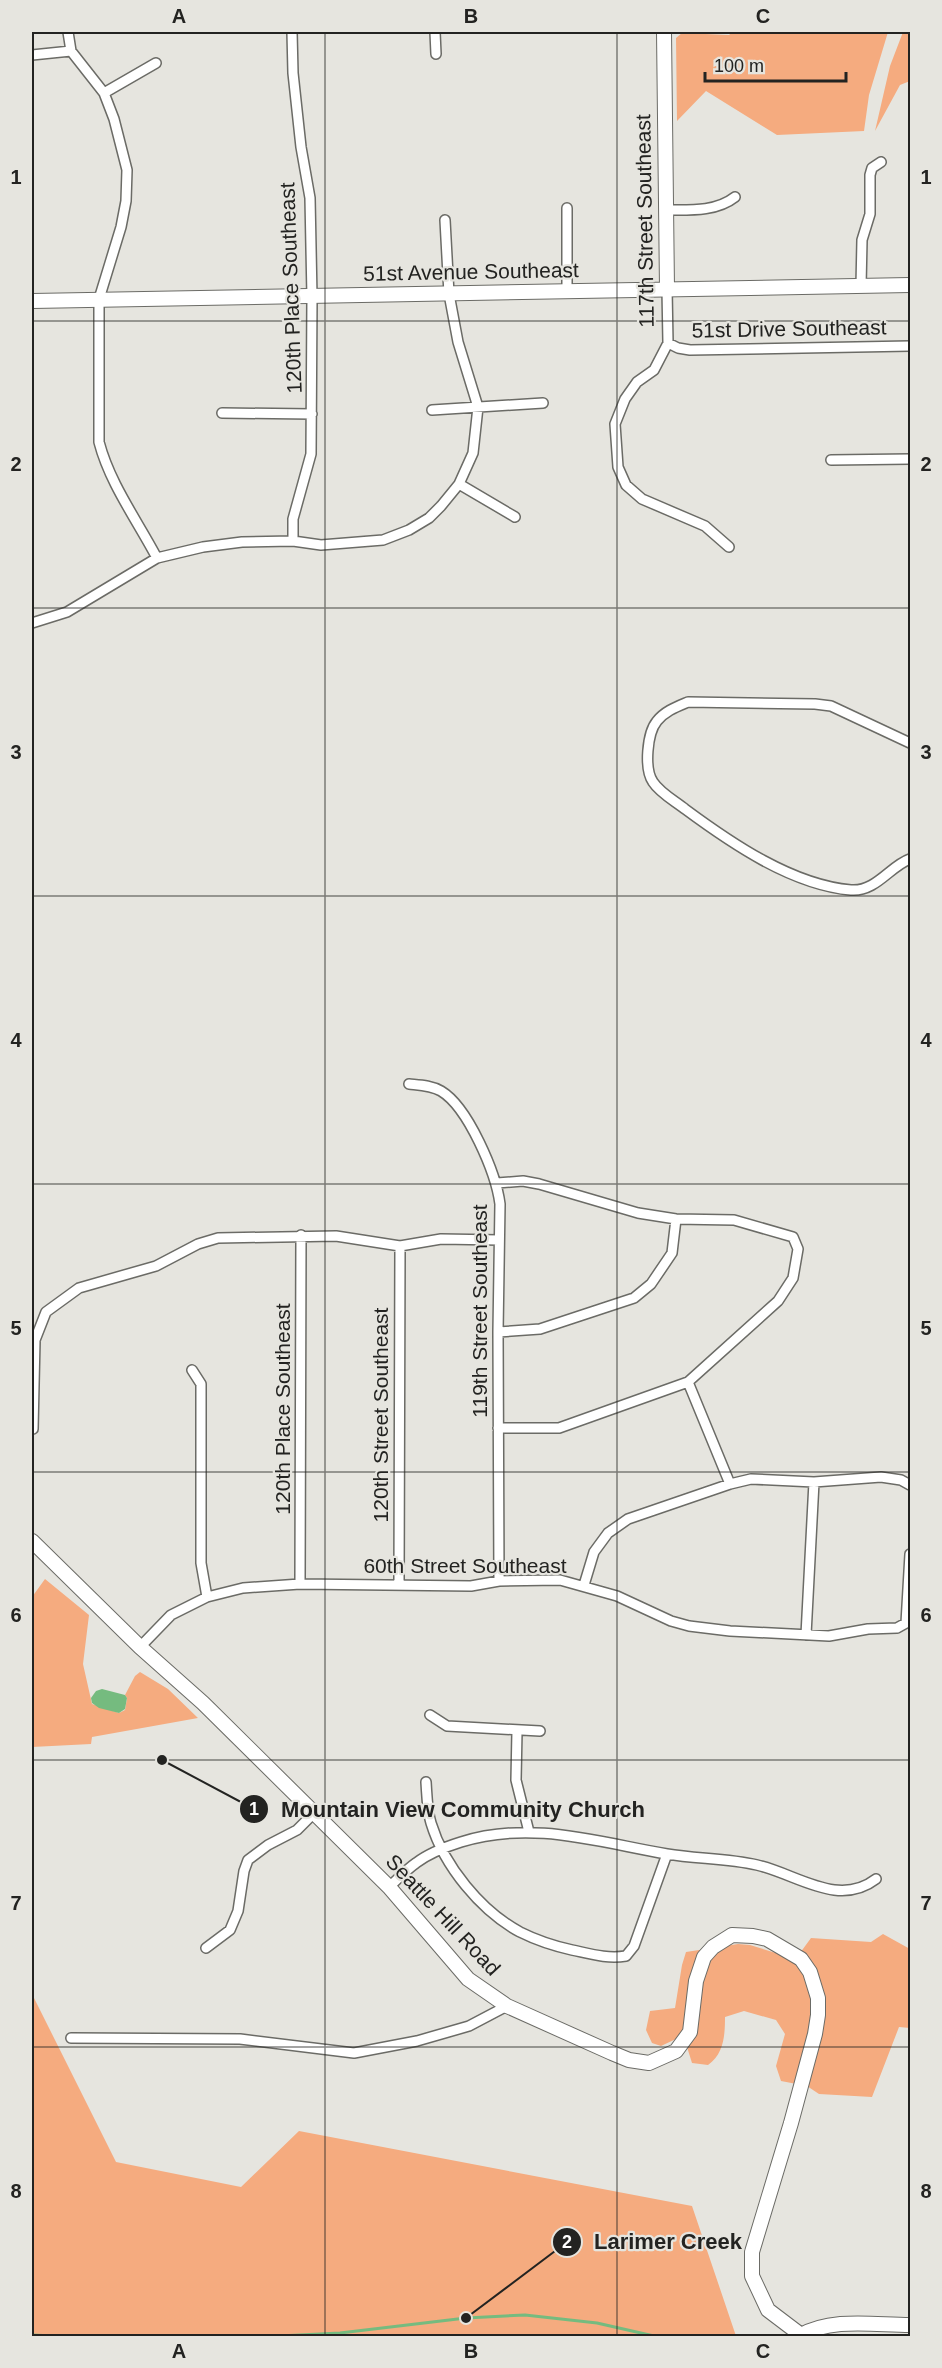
<svg xmlns="http://www.w3.org/2000/svg" width="942" height="2368" font-family="Arial,sans-serif">
	<style>
		.green { fill: #f5ab7f }
		.water { fill: #75bb7f }
		.lines { fill: none; stroke-linecap: round; stroke-linejoin: round }
		.stream { stroke: #75bb7f; stroke-width: 3 }
		.street-casing { stroke: #6b6b66; stroke-width: 12 }
		.secondary-casing { stroke: #6b6b66; stroke-width: 16 }
		.street { stroke: #fff; stroke-width: 9 }
		.secondary { stroke: #fff; stroke-width: 14 }
		.grid { fill: none; stroke: #232321; stroke-width: 1.5; stroke-opacity: 0.55 }
		.labels { text-anchor: middle; stroke-width: 4.5; stroke-linejoin: round; paint-order: stroke }
		.street-label { font-size: 21px; fill: #232321; stroke: #e6e5df }
		.leader { fill: none; stroke: #232321; stroke-width: 2 }
		.callout-dot { fill: #232321; stroke: #e6e5df; stroke-width: 2 }
		.mark-label { font-size: 18px; text-anchor: middle; font-weight: bold; fill: #fff }
		.callout-label { font-size: 22px; text-anchor: middle; font-weight: bold; fill: #232321; stroke: #e6e5df; stroke-width: 4.5; stroke-linejoin: round; paint-order: stroke }
		.neatline { fill: none; stroke: #232321; stroke-width: 2 }
		.grid-label { font-size: 20px; text-anchor: middle; font-weight: bold; fill: #232321 }
	</style>
	<rect width="100%" height="100%" fill="#e6e5df"/>
	<!-- green -->
	<path class="green" d="M732,32H888L869,95L864,131L777,135L706,91L677,121L676,38L682,33L729,35Z
		M903,32H910V81L900,85L875,131L890,66Z
		M45,1579L89,1615L83,1664L92,1704L119,1713L125,1710L127,1698L125,1695L135,1676L140,1672L168,1689L198,1718L92,1737L91,1744L32,1747V1597Z
		M883,1934L910,1949V2028L899,2027L872,2097L819,2094L807,2086L781,2081L776,2066L785,2034L776,2020L744,2011L725,2017C725,2035 724,2054 708,2065L692,2063L687,2047L678,2038L661,2046L652,2043L646,2030L650,2011L675,2008L682,1965L686,1952L738,1944L750,1945L779,1954L800,1953L811,1938L871,1942Z
		M32,1994L116,2162L241,2187L299,2131L692,2206L736,2336H32Z"/>
	<!-- water -->
	<path class="water" d="M102,1689L125,1695L127,1698L125,1709L119,1713L99,1708L92,1703L91,1698L96,1691Z"/>
	<g class="lines">
		<!-- stream -->
		<path class="stream" d="M32,2335L54,2336
			M279,2336L340,2333L466,2318L525,2315L597,2323L654,2336"/>
		<defs>
			<path id="street" d="M68,32L71,51L104,93L114,119L127,170L126,201L121,227L99,299V442C110,484 137,520 157,558
				M292,32L293,73L301,147L310,198L312,297L311,454L293,519V541
				M435,32L436,54
				M32,55L71,51
				M104,93L156,63
				M666,210C689,210 716,212 735,197
				M861,286L862,240L870,214V175L872,168L881,162
				M667,289L668,343L654,370L637,382L625,399L615,424L618,467L626,485L642,499L705,526L729,547
				M567,291V208
				M668,343L678,348L690,350L910,346
				M432,410L543,403
				M222,413L312,414
				M831,460L910,459
				M459,484L515,517
				M32,623L67,612L157,558L203,547L242,542L293,541L321,545L383,540L409,530L429,518L441,506L459,484L473,453L478,407L458,342L449,294L445,220
				M910,743L831,706L815,704L688,702C676,707 665,711 657,721C647,733 644,769 653,782C660,793 675,801 685,809C731,843 792,885 851,890C876,892 890,866 910,859
				M409,1084C419,1085 431,1085 441,1091C468,1107 496,1173 500,1204L498,1332L499,1581
				M497,1183L523,1181L539,1184L638,1213L676,1219L734,1220L793,1237L798,1249L793,1278L778,1301L688,1382L559,1428H498
				M498,1332L540,1329L634,1298L651,1284L672,1253L676,1219
				M192,1370L201,1384V1563L207,1597
				M688,1382L730,1484
				M33,1429L35,1340L46,1312L79,1288L156,1266L198,1244L218,1238L336,1236L400,1246L441,1239L499,1240
				M300,1584L301,1235
				M399,1584L400,1246
				M584,1585L594,1552L608,1533L628,1519L730,1484L751,1479L814,1482L881,1477L901,1480L910,1485
				M806,1635L814,1482
				M140,1647L171,1615L207,1597L243,1588L300,1584L471,1586L499,1581L560,1580L617,1596L671,1621L689,1626L730,1631L829,1636L868,1629L897,1628L906,1623L910,1554
				M430,1715L447,1726L540,1731
				M517,1731L516,1780L529,1832
				M426,1782C427,1796 427,1810 431,1823C444,1866 481,1911 520,1932C536,1940 554,1946 572,1950C591,1954 607,1959 626,1956L634,1946L667,1854
				M389,1887C398,1879 406,1870 416,1863C429,1853 445,1847 461,1842C531,1820 597,1842 667,1854C696,1859 727,1858 757,1865C797,1874 838,1908 876,1879
				M206,1948L230,1930L238,1911L244,1871L248,1860L268,1845L297,1830L314,1813
				M71,2038L240,2039L354,2053L417,2041L469,2026L507,2006"/>
			<path id="secondary" d="M664,32L667,289
				M32,301L910,285
				M32,1541L140,1647L203,1703L389,1887L468,1979L507,2006L612,2053L629,2060L649,2063L676,2051L690,2032L696,1981L704,1957L713,1947L732,1935L753,1936L767,1939L801,1959L810,1972L818,1998V2015L815,2034L791,2123L752,2252V2276L768,2310L801,2335
				M799,2336C832,2317 874,2325 910,2325"/>
		</defs>
		<!-- street casing -->
		<use href="#street" class="street-casing"/>
		<!-- secondary casing -->
		<use href="#secondary" class="secondary-casing"/>
		<!-- street -->
		<use href="#street" class="street"/>
		<!-- secondary -->
		<use href="#secondary" class="secondary"/>
	</g>
	<!-- grid -->
	<path class="grid" d="M325,32V2336M617,32V2336M32,321H910M32,608H910M32,896H910M32,1184H910M32,1472H910M32,1760H910M32,2047H910"/>
	<g class="labels">
		<!-- street labels -->
		<g class="street-label">
			<text transform="translate(645 221) rotate(-91)" y="7">117th Street Southeast</text>
			<text transform="translate(471 272) rotate(-1)" y="7">51st Avenue Southeast</text>
			<text transform="translate(291 288) rotate(-92)" y="7">120th Place Southeast</text>
			<text transform="translate(789 329) rotate(-1)" y="7">51st Drive Southeast</text>
			<text transform="translate(480 1311) rotate(-90)" y="7">119th Street Southeast</text>
			<text transform="translate(283 1409) rotate(-90)" y="7">120th Place Southeast</text>
			<text transform="translate(381 1415) rotate(-90)" y="7">120th Street Southeast</text>
			<text x="465" y="1573">60th Street Southeast</text>
			<text transform="translate(443 1915) rotate(47)" y="7">Seattle Hill Road</text>
		</g>
	</g>
	<!-- callouts -->
	<path class="leader" d="M162 1760L254 1809M466 2318L567 2242"/>
	<g class="callout-dot">
		<circle cx="162" cy="1760" r="6"/>
		<circle cx="466" cy="2318" r="6"/>
		<circle cx="254" cy="1809" r="15"/>
		<circle cx="567" cy="2242" r="15"/>
	</g>
	<g class="mark-label">
		<text x="254" y="1815">1</text>
		<text x="567" y="2248">2</text>
	</g>
	<g class="callout-label">
		<text x="463" y="1817">Mountain View Community Church</text>
		<text x="668" y="2249">Larimer Creek</text>
	</g>
	<!-- border -->
	<rect width="942" height="2368" fill="none" stroke="#e6e5df" stroke-width="66"/>
	<!-- scale -->
	<path d="M705 72v9h141v-9" fill="none" stroke="#232321" stroke-width="3"/>
	<text x="714" y="72" font-size="18" fill="#232321" stroke="#e6e5df" stroke-width="4.5" paint-order="stroke">100 m</text>
	<rect x="33" y="33" width="876" height="2302" class="neatline"/>
	<g class="grid-label">
		<text x="179" y="23">A</text>
		<text x="471" y="23">B</text>
		<text x="763" y="23">C</text>
		<text x="16" y="184">1</text>
		<text x="926" y="184">1</text>
		<text x="16" y="471">2</text>
		<text x="926" y="471">2</text>
		<text x="16" y="759">3</text>
		<text x="926" y="759">3</text>
		<text x="16" y="1047">4</text>
		<text x="926" y="1047">4</text>
		<text x="16" y="1335">5</text>
		<text x="926" y="1335">5</text>
		<text x="16" y="1622">6</text>
		<text x="926" y="1622">6</text>
		<text x="16" y="1910">7</text>
		<text x="926" y="1910">7</text>
		<text x="16" y="2198">8</text>
		<text x="926" y="2198">8</text>
		<text x="179" y="2358">A</text>
		<text x="471" y="2358">B</text>
		<text x="763" y="2358">C</text>
	</g>
</svg>
